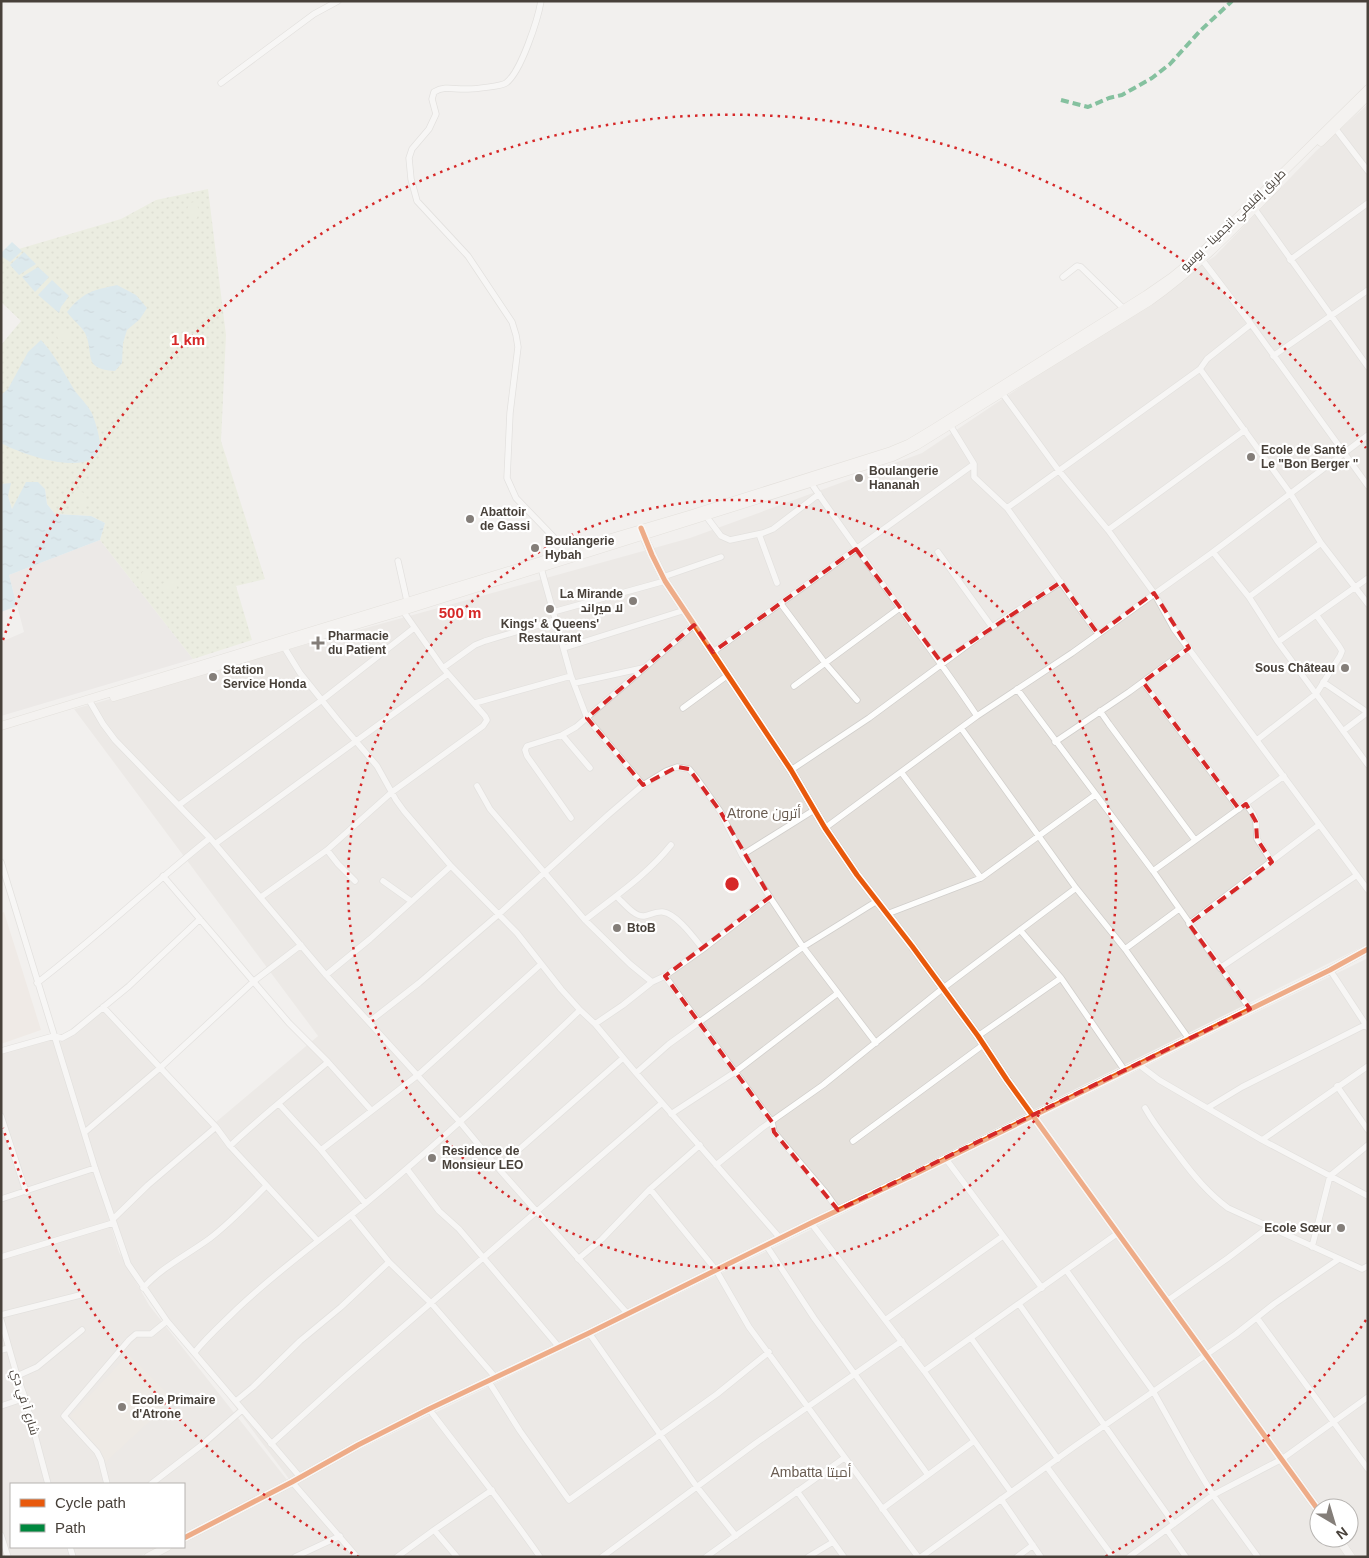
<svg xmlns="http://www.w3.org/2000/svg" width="1369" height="1558" font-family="Helvetica,Cairo,sans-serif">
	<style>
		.residential { fill: #e5e1dc; fill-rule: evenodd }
		.commercial { fill: #ece3db }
		.industrial { fill: #e4e0de }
		.education { fill: #e8e2da }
		.grass { fill: url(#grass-dots) }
		.garden { fill: #e3e9d0 }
		.water { fill: url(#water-ripples) }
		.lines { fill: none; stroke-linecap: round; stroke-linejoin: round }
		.street-casing { stroke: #d0cecb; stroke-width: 7 }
		.secondary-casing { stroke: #d2cdc6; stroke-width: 9 }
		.street { stroke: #fdfdfc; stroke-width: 5.5 }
		.secondary { stroke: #f6f4f1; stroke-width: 8 }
		.quiet { stroke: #00873e; stroke-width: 4; stroke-dasharray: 8 4; stroke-linecap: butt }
		.cycleway-casing { stroke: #fff; stroke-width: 8 }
		.cycleway { stroke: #e8590c; stroke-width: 5 }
		.marked { fill: none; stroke: #d62828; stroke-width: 4; stroke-dasharray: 10 6; stroke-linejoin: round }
		.ring { fill: none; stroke: #d62828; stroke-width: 2.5; stroke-dasharray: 2.5 5 }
		.poi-dot { fill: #847e79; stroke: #fff; stroke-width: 2 }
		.labels { text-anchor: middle; stroke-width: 4.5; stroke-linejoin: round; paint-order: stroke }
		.street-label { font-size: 12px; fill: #48413a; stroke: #fff }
		.poi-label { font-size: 12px; font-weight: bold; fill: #48413a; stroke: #fff; text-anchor: start }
		.neighbourhood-label { font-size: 14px; fill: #6a5d52; stroke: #fff }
		.centre { fill: #d62828; stroke: #fff; stroke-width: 2.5 }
		.ring-label { font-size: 15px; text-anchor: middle; font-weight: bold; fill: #d62828; stroke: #fff; stroke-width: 4.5; stroke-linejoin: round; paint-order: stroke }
	</style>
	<defs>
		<pattern id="grass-dots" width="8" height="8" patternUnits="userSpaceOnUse" patternTransform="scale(1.25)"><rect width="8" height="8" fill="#e3e9d0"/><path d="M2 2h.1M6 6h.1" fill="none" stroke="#c4c9b3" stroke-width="1.8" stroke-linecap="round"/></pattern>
		<pattern id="water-ripples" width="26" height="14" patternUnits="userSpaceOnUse" patternTransform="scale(1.25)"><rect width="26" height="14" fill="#c2e0ec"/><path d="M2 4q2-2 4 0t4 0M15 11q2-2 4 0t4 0" fill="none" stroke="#a8c1cb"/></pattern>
	</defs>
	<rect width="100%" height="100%" fill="#f2f0ee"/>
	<!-- residential -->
	<path class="residential" d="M1368,104V944L289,1479L209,1372L167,1321L128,1263L57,1045L101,1005L216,1122L318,1036L74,709L690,538L922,453L1215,256L1316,151Z
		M1368,958V1557H358L295,1481ZM1319,1508H1349V1538H1319Z
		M52,1036L119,1252L149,1305L288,1481L184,1534V1484H11V1547H158L139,1557H1V1052Z
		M292,1484L354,1557H153L172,1547H184V1541Z"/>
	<!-- commercial -->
	<path class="commercial" d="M4,912L41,1030L1,1044V913Z"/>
	<!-- industrial -->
	<path class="industrial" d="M100,540L193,659L1,716V642L24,632L9,575Z"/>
	<!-- education -->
	<path class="education" d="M128,1354L174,1399L106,1462L70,1416Z"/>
	<!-- grass -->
	<path class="grass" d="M208,189L226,335L221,441L265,579L236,586L252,640L193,659L100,540L105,523L91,516L55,514L47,504L45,489L12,509L8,496L1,484V345L21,321L1,302V256L22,248L121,219L156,200Z"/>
	<!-- garden -->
	<path class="garden" d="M194,202L197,203L199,213L197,218L192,220L188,215L187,209L190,203Z
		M57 335a7 7 0 1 1 14 0a7 7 0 1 1-14 0Z
		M82,492L85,494L87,503L82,507L77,506L73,495Z
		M148,569L151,575V586L147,587L141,578L142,572Z
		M171,578L176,583L177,589L163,592L162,584Z"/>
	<!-- water -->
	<path class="water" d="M12,242L22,251L10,262L1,256V253Z
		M24,252L36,264L19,275L10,265Z
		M38,267L49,277L35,292L22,277Z
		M52,280L69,296L61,307L59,313L38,295Z
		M117,285L136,295L147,308L140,319L127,330L123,343L122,363L115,371C81,369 95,354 85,333C81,326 72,319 67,312C83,292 93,290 117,285Z
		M41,340C55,355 64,373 75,391C81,399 90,407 93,416C96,424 100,437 100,446C100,451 97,455 93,458C73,472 21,454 1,443V395L8,389L28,352Z
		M26,482H38L45,489L47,504L55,514L91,516L105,523L100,540L9,575L17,606L1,612V484L11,483L8,496L12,509Z"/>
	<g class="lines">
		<defs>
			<path id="street" d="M541,1C538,19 521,72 506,83C502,86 475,89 468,89C455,90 446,85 434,92L432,99L436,114L429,129L412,149L409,158L411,179L417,201L468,256L512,322L516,335L518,347L510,413L507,478L516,498L567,551
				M221,83L314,14L338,1
				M1335,128L1368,171
				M1254,208L1368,367
				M1200,257L1251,324L1368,486
				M1290,260L1368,203
				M1063,277L1077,266L1081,267L1124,309
				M1273,356L1368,290
				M1200,369L1290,493L1321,543L1368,604
				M1002,393L1059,471L1108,530L1154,593L1174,629L1368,890
				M950,425L974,464V477L1007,508L1098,634
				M811,483C864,562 924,637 977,716
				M1007,508L1200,369L1207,359L1251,324
				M706,516L721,536L730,540L763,533L773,529L819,494
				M1108,530L1245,430
				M759,534L777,583
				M938,552L992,627
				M1213,552L1249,597L1278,642L1368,765
				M398,561L407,601
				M541,568L571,676L587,718L643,785
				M663,577L721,557
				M1249,597L1321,543
				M781,604L825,663L857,700
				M553,612L665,581
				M1278,642L1368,578
				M284,647L300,673L337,719L377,766L396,800L404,811L451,866L517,933L561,989L580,1010L595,1024L636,1073L780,1238
				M564,648L685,610
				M713,652L974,464
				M443,668L475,645L485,641L555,620
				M1143,682L1239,809
				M1323,682L1364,710
				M575,683L643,668
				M794,686L901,607
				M1017,689L1153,871L1250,1009
				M89,700L103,724L115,740L210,838L326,975L459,1121L498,1168L627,1313
				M475,703L571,676
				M683,708L728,675
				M1100,711L1109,724L1195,840
				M961,728L1076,888L1125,949L1189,1039
				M1343,731L1368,712
				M562,735L590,768
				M1257,740L1316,694L1340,656L1342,651L1339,646L1317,616
				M1055,742L1129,692L1189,648
				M791,770L869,718L992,627L1061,582
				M901,772L981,878
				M477,786L490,809L585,920L630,964L652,982
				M1246,804L1253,814L1256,822L1257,839L1272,862
				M179,805L322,700L414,628
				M571,818L527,756L525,750L527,746L562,735L576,727L694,625
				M825,828L977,716L1072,653L1213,552L1368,435
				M215,844L448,674
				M327,850L338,864L355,881
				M742,855L814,810
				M1,862L95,1168L128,1264L167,1321L300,1477
				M1153,871L1284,776
				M163,876L289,1023L328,1062L371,1110
				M383,881L411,901
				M616,896C623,902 634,917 644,916C650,915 657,911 663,912C677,914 694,938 703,949
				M261,897L327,850L392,792L483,726L487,720L485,716L443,668L403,611
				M887,914L981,878L1095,795
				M585,920C615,896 647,875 671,845
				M1189,924L1319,825
				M1020,930L1061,978L1125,1071
				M1125,949L1179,909
				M1220,968L1357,875
				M1330,970L1368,1028
				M326,975L370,939L451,866
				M665,976L772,1122L774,1132L826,1193L838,1210
				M37,983C97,937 151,885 210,838
				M103,1007L216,1127L230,1146L318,1241
				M369,1022L419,983L499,914L608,815L643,785L666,771L677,767L689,769L698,780L720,811L742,855L803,947L876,1043
				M595,1024L623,1005L652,982L665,976L703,949L770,897
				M978,1036L1061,978
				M1,1051L54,1036L62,1038L73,1032L129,986L200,919
				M1138,1064L1159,1080L1262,1140L1368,1196
				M636,1073L669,1044L803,947L877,901
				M1337,1086L1368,1130
				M279,1104L321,1150L365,1203
				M1209,1107L1242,1087L1365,1025
				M1145,1108C1155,1126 1167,1140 1179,1156C1194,1176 1208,1193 1228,1208L1362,1269L1368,1266
				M671,1114L735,1072L838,993
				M1,1116L26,1192
				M85,1132L161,1067L254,981L301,945
				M1262,1140L1368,1066
				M853,1141L983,1045
				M230,1146C262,1116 295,1090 328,1062
				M321,1150L418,1075L540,965
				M946,1159L1042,1288
				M716,1165L762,1128L823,1085L942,989L1076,888
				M498,1168L623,1058
				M407,1169L439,1211L459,1229L559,1347
				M650,1189L716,1270L749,1327L918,1557
				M1,1199L95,1168
				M351,1215L389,1262L431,1303L496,1378
				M113,1219L148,1185L216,1127
				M811,1223L924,1371L1011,1492
				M766,1245L814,1318L928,1475
				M1312,1247L1330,1176L1368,1145
				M1,1257L113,1223
				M578,1259L602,1239L650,1189L700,1145
				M1066,1270L1153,1391L1189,1455L1213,1495L1258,1557
				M143,1288C162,1267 187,1255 209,1239C230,1223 248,1204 266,1186
				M1167,1301L1228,1258L1270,1226
				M1019,1304L1174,1524
				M1,1315L80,1295
				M1257,1318L1368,1469
				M1,1320L17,1376L25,1398L48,1484
				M885,1320L1003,1236
				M589,1333L697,1487L736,1536
				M971,1338L1058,1459
				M1,1350L9,1348
				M195,1352C208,1336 223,1323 237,1309C278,1270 323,1238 366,1203C440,1142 511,1076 580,1010
				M924,1371L1118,1233
				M17,1376L37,1367L82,1330
				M489,1382L520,1431L569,1500L717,1394L769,1352
				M236,1401L253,1387L300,1341L341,1307L389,1262
				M1,1406L25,1398
				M429,1409C466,1458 505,1506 540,1557
				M271,1444L343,1379L662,1103
				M1047,1467L1113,1557
				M292,1482L357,1557
				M107,1484L101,1460L97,1452L64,1416L129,1340L136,1334H151L167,1321
				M151,1484L203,1444L242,1410
				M797,1491L844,1557
				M1001,1499L1041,1557
				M882,1509L974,1441
				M434,1530L457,1557
				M1167,1530L1186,1557
				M1,1535L8,1557
				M70,1547L73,1557
				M295,1557L340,1536
				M397,1557L434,1530L492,1490
				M602,1557L756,1443L902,1341
				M706,1557L844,1458
				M808,1557L833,1542
				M921,1557L1075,1446L1236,1334L1274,1304L1339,1259
				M1017,1557L1033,1545
				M1129,1557L1213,1495L1282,1459L1368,1397"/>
			<path id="secondary" d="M1321,142L1368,96
				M642,533L665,581L791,770L825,828L857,875L912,946L978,1036L1007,1080L1319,1511
				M114,697L403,611L893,457L916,446L1150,301C1198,267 1236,227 1277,186
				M1,726L541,561L567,551L692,514L891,451L908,444L933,429L1146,295L1172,277L1199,255L1368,89
				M184,1538L292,1482L358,1445L429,1409L589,1333L811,1223L917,1173L1330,970L1368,949
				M1338,1538L1351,1557
				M148,1557L167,1547"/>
		</defs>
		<!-- street casing -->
		<use href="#street" class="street-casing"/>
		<!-- secondary casing -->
		<use href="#secondary" class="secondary-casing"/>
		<!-- street -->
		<use href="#street" class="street"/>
		<!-- secondary -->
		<use href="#secondary" class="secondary"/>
		<!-- quiet -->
		<path class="quiet" d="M1061,100L1088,107L1109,98L1122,95L1152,78L1170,64L1200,31L1232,1"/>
		<defs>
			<path id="cycleway" d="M641,528L652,555L665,581L791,770L825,828L857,875L912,946L978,1036L1007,1080L1319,1511
				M184,1538L292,1482L358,1445L429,1409L589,1333L811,1223L917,1173L1330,970L1368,949"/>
		</defs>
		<!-- cycleway casing -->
		<use href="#cycleway" class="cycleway-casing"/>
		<!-- cycleway -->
		<use href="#cycleway" class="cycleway"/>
	</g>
	<!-- marked area -->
	<path d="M0 0H1369V1558H0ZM856,549L941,662L1061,582L1098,634L1154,593L1189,648L1143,682L1239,809L1246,804L1256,822L1257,839L1272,862L1189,924L1250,1009L838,1210L774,1132L772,1122L665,976L770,897L720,811L689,769L677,767L643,785L587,718L694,625L713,652Z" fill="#f2f0ee" fill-opacity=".55" fill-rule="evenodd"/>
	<path class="marked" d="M856,549L941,662L1061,582L1098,634L1154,593L1189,648L1143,682L1239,809L1246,804L1256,822L1257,839L1272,862L1189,924L1250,1009L838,1210L774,1132L772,1122L665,976L770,897L720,811L689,769L677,767L643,785L587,718L694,625L713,652Z"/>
	<!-- distance rings -->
	<g class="ring">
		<circle cx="732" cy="884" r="384"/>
		<path d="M1366 1320A769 769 0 0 1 1105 1557M359 1557A769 769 0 0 1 3 1128M3 640A769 769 0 0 1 1366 448"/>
	</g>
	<!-- markers -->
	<g class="poi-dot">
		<circle cx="1251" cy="457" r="5"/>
		<circle cx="859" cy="478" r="5"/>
		<circle cx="470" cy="519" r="5"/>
		<circle cx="535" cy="548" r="5"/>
		<circle cx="633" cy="601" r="5"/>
		<circle cx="550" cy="609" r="5"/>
		<path d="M315.5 635.5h5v5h5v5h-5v5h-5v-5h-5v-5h5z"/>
		<circle cx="1345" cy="668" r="5"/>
		<circle cx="213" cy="677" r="5"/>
		<circle cx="617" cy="928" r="5"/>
		<circle cx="432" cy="1158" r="5"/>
		<circle cx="1341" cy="1228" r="5"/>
		<circle cx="122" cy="1407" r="5"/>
	</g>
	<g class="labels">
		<!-- street labels -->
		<g class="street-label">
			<text transform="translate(1233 220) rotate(-44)" y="4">طريق إقليمي انجمينا - بوسو</text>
			<text transform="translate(25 1402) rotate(73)" y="4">شارع آ في دي</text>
		</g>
		<!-- poi labels -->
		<g class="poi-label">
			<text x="1261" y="454">Ecole de Santé<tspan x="1261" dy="14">Le "Bon Berger "</tspan></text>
			<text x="869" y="475">Boulangerie<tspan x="869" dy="14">Hananah</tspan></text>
			<text x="480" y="516">Abattoir<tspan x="480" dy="14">de Gassi</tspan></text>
			<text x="545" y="545">Boulangerie<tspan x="545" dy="14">Hybah</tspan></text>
			<text x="623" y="598" text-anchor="end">La Mirande<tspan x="623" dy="14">لا ميراند</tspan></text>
			<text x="550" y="628" text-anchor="middle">Kings' &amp; Queens'<tspan x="550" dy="14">Restaurant</tspan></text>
			<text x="328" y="640">Pharmacie<tspan x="328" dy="14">du Patient</tspan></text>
			<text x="1335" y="672" text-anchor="end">Sous Château</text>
			<text x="223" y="674">Station<tspan x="223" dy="14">Service Honda</tspan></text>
			<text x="627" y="932">BtoB</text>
			<text x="442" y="1155">Residence de<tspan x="442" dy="14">Monsieur LEO</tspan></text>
			<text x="1331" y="1232" text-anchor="end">Ecole Sœur</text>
			<text x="132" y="1404">Ecole Primaire<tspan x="132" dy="14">d'Atrone</tspan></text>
		</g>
		<!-- neighbourhood labels -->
		<g class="neighbourhood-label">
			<text x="764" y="818">Atrone أترون</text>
			<text x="811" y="1477">Ambatta أمبتا</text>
		</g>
	</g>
	<circle cx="732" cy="884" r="8" class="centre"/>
	<g class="ring-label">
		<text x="188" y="345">1 km</text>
		<text x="460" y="618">500 m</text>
	</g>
	<!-- border -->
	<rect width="1369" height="1558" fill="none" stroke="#48413a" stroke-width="5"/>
	<!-- legend -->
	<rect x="10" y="1483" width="175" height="65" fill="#ffffff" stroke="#b6b3b0"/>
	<rect x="20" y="1499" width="25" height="8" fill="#e8590c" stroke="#b6b3b0"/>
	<text x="55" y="1508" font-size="15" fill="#48413a">Cycle path</text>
	<rect x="20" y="1524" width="25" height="8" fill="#00873e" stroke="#b6b3b0"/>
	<text x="55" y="1533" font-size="15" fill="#48413a">Path</text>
	<!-- north arrow -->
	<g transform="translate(1334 1523) rotate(142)"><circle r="24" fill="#ffffff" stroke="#b6b3b0"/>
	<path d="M0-4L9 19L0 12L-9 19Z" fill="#847e79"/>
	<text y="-8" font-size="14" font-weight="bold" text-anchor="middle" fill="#48413a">N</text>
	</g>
</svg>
